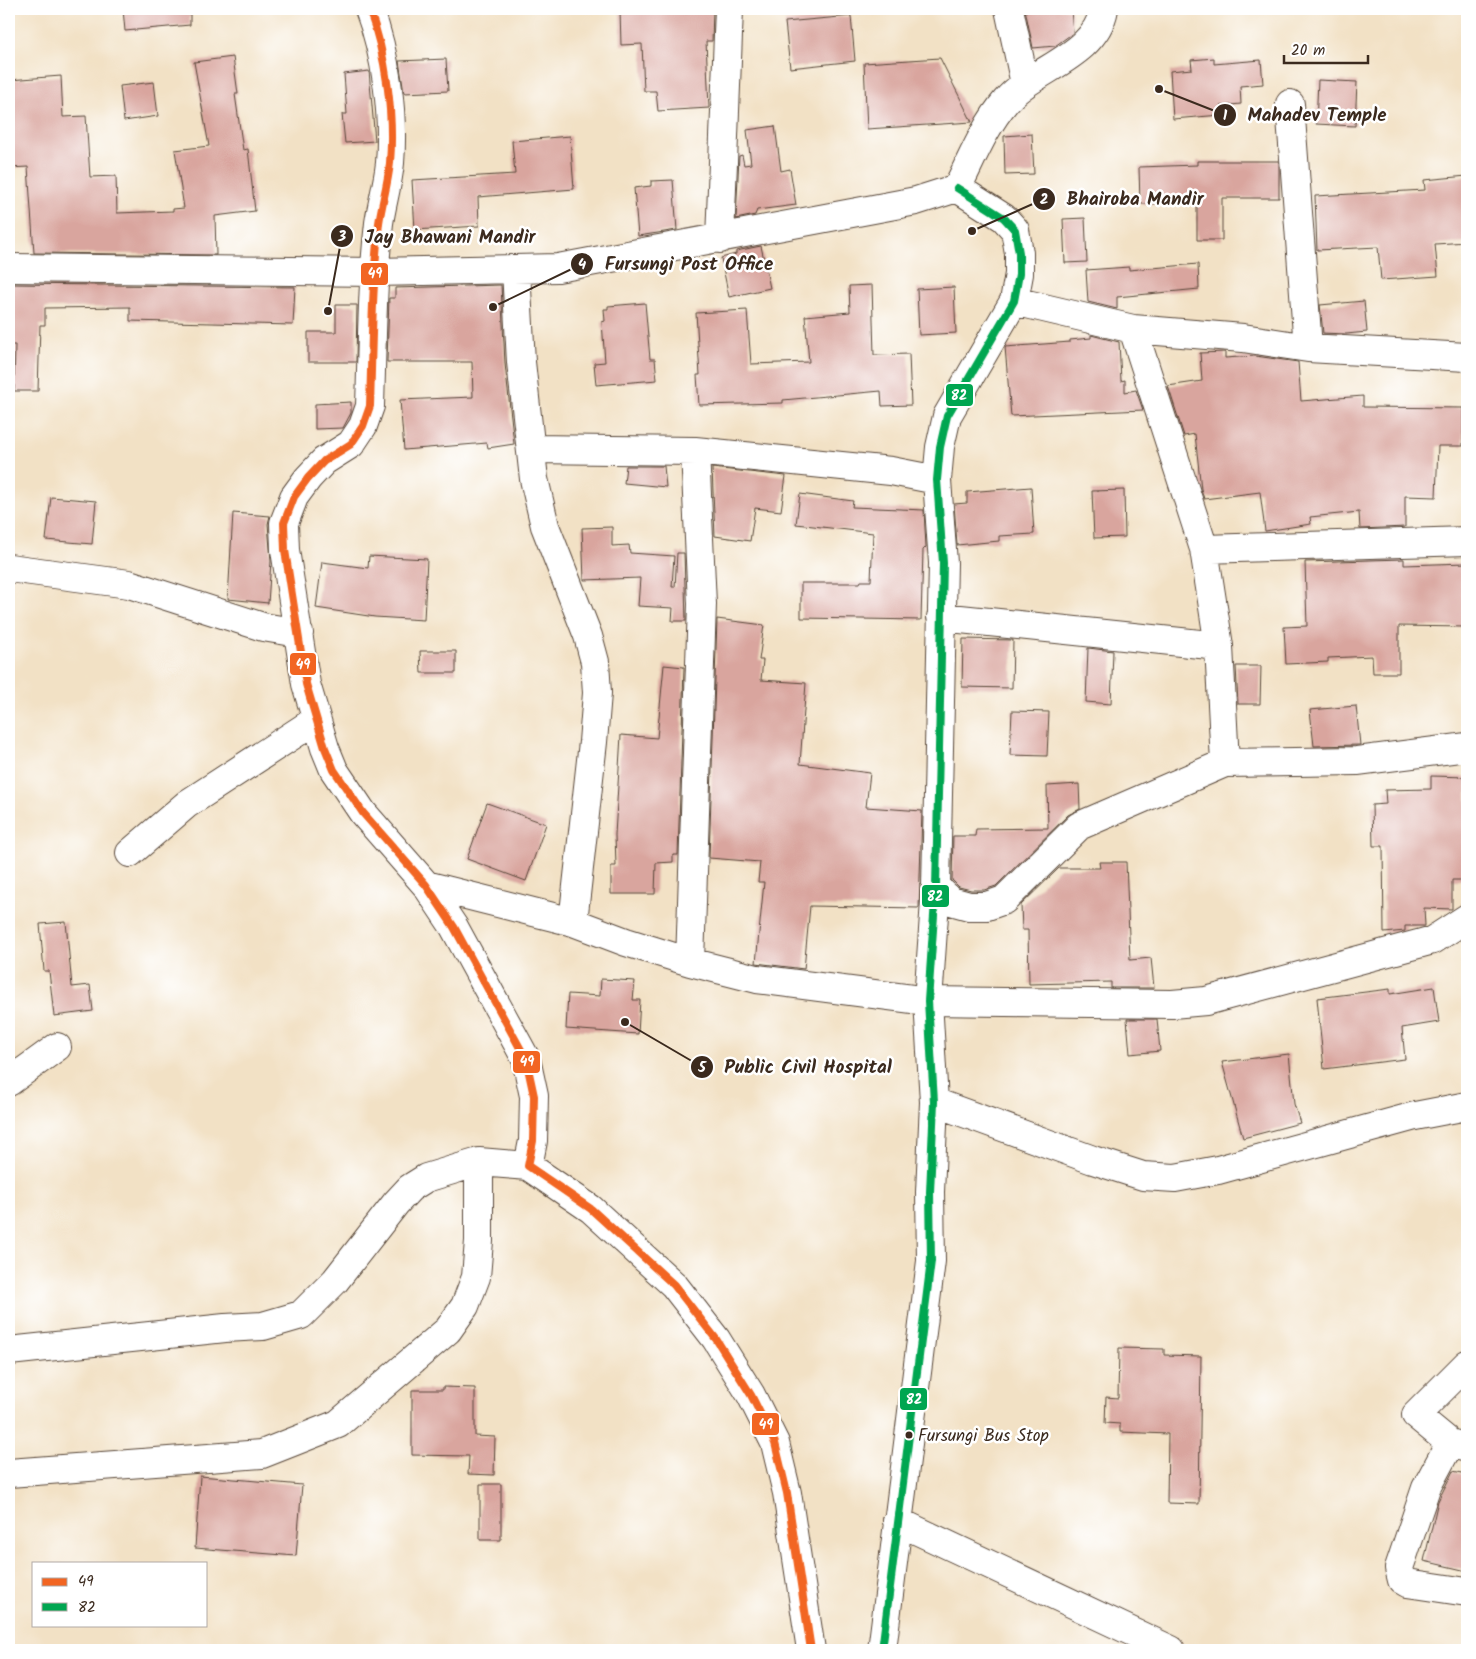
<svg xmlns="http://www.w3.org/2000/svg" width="1476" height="1659" font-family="Kalam,sans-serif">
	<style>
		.building { fill: #d9a59e }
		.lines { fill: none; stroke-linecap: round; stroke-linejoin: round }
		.minor-casing { stroke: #564537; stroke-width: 30 }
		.minor { stroke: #fff; stroke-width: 28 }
		.bus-1-casing { stroke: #fff; stroke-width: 11 }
		.bus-2-casing { stroke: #fff; stroke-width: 11 }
		.bus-1 { stroke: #f26522; stroke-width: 8 }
		.bus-2 { stroke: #00a651; stroke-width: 8 }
		.bus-dot { fill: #3b2a1e; stroke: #fff; stroke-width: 2 }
		.labels { text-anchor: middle; stroke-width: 5; stroke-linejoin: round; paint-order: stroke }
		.bus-label { font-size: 17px; fill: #3b2a1e; stroke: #fff; text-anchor: start }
		.leader { fill: none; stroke: #3b2a1e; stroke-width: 2 }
		.callout-dot { fill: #3b2a1e; stroke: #fff; stroke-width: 2 }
		.mark-label { font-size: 15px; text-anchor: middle; font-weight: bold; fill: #fff }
		.callout-label { font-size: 19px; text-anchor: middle; font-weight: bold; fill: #3b2a1e; stroke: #fff; stroke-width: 5; stroke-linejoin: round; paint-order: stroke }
		.line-badge { stroke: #fff; stroke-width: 2 }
		.badge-label { font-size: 14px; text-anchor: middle; font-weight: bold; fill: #fff }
	</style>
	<rect width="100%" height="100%" fill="#fff"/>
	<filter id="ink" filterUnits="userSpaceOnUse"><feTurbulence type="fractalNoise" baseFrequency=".02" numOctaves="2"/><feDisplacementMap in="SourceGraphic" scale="10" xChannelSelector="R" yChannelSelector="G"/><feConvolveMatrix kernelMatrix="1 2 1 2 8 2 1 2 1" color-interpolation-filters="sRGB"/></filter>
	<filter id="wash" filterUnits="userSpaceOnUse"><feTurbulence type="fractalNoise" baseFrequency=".0096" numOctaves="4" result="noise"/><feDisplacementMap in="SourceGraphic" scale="20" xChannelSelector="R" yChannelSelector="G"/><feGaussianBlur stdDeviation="1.12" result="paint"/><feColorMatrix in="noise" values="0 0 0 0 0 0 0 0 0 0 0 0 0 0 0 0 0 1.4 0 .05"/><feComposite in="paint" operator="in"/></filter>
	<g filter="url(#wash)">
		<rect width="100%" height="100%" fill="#f2e1c5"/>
		<g id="blocks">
			<!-- building -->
			<path class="building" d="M123,9H190V25L125,31Z
				M713,9L712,41H706L709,108L658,111L656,91H644L642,44L621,45L620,10Z
				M1025,9H1071L1073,33L1055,46L1033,48Z
				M851,16L855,61L790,68L785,22Z
				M233,57L238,94H235L243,150L248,149L255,211L215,216L216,255L34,253L28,167L9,168V80L61,76L63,117L86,116L90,177L116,176L117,213L173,211V209L184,208L175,150L209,146L194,62Z
				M940,58L972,122L867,129L864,63Z
				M1214,58V64L1261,60L1263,84L1240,86L1241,104L1220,106L1221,115L1173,119L1170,71L1192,69L1191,60Z
				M446,59L448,91L404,93L399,61Z
				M369,71L375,141L345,143L342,114H347L344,74Z
				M1318,80L1357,82L1355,126L1316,124Z
				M154,82L158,116L124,121L120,86Z
				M775,126L781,171L790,169L796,205L757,210L755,215L736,219L739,156L742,155L744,165L751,164L747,130Z
				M1032,134L1034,174L1005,175L1004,136Z
				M570,136L574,189L478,197L479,226L415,230L412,180L515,174L512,141Z
				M1197,161H1279V198H1222V240H1197V203L1140,204L1139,167L1197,165Z
				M1467,176V242L1435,244L1438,276L1381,280L1378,247L1317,250L1315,196L1425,190L1424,180Z
				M673,180L677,230L638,236L634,188L651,186V181Z
				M1085,218L1087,262L1065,263L1063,219Z
				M761,246L770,288L729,297L721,258L736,254V251Z
				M1198,264L1199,289L1117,297V309L1088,302L1086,270L1129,267V270Z
				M9,284L295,287L293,325L130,321V307L45,308V325H40L38,391H14L15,345H9Z
				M501,285L505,364L514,444L488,448L487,443L404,450L400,400L473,397L472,362H387L389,298H395V288Z
				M872,285L874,355L909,354L911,405L882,406L881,391L783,400V403L699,405L697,375H700L696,313L747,310L751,364L809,362L805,316L850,312L849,286Z
				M954,287L956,333L919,335L917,289Z
				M1364,301L1367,332L1346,334L1323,333L1320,305Z
				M645,303L650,359H655L657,380L596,385L594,363L605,362L602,322L605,321L604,309H608V306Z
				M336,305H357L356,362H308V332H336Z
				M1091,335L1119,342L1121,381L1125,380V392L1136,390L1143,410L1011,416L1005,347L1070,342V340L1091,338Z
				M1225,352V358L1255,356L1298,362L1301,401L1363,396V407L1463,408V446H1438L1436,497L1405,496V527L1360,529L1359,512L1310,517L1311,524L1265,531L1260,492L1204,499L1201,489L1195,434L1184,436L1168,386L1202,381L1200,353Z
				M351,402V413L343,428L315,429V404Z
				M626,466H664L666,487L624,483Z
				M712,468L786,476L781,511L755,508L750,541L715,536Z
				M1031,487L1034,534L999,536V541L957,545L954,504L967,503V492Z
				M1124,490L1125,537L1094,538L1092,491Z
				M800,494L853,501L852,507L924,510L926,547L923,550L921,620L801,618V583H860L861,581H871L873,533L796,524Z
				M51,497L96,501L92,544L46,540Z
				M233,513L270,516L268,524L271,561L268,603L228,599Z
				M612,527V546L629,545L630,553L674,556L672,587H675L677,553H684L686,621H672L673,608L638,606L640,578L584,580L582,528Z
				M369,556L427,559L424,620L375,617L316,608L322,562L368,568Z
				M1404,559V565L1467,563L1465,627L1399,626V673H1373L1372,656L1328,658V662L1286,664L1284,627L1307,626L1305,562Z
				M717,619L764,625L759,660H763L761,680L806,683L800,764L870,773L866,807L922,811L919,908L810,906L804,969L756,963L764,882H758L760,862L709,858Z
				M963,639L1013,640L1012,688L962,687Z
				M1088,648L1113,651L1111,704L1086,702Z
				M420,651H456V673H421Z
				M664,665L684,667L678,855H673V862L656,863L655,894H611V866H616L615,835L621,735L657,738Z
				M1236,666H1261L1260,704H1238Z
				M1356,706L1360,745L1314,746L1310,710Z
				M1012,711L1049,712L1047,756L1010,755Z
				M1431,776L1467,777V880H1452V909L1424,908L1425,926H1405V931L1384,933L1383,846H1373L1372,805L1386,804L1385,790L1431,789Z
				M1079,784L1080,809L1068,815L996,886L984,890H971L959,887L952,880L953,836H975L976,829L1048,828L1047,786Z
				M487,803L546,824L526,881L467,859Z
				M1099,862H1126L1130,960L1151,958L1154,988H1111V982L1029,984L1028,930H1022L1021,905L1059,868H1100Z
				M66,922L72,987L90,985L93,1011L54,1016L49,971H44L40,924Z
				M601,979L635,981L633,1000H640L638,1034L566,1029L568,994L600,996Z
				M1434,987L1439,1022L1402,1028L1405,1059L1324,1069L1317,998L1390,989V994Z
				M1127,1019H1157L1160,1051L1130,1054Z
				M1289,1054L1294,1104L1300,1123L1243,1138L1222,1062Z
				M1119,1348L1164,1349V1355L1201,1356L1199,1504L1167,1503L1168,1434L1120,1432V1424L1105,1423L1106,1397L1118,1398Z
				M443,1387L475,1388V1436L495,1437L494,1475L468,1474L469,1456L412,1455V1390H443Z
				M1453,1471L1467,1474V1571L1424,1561L1438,1501Z
				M200,1476L302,1485L296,1556L195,1548Z
				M480,1484H501V1540H480Z"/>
		</g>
	</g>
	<g filter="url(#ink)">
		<use href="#blocks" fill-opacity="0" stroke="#564537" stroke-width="1"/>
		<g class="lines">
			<defs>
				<path id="minor" d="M369,9C386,54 394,114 390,163C388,183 382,203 379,223C372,283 372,345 370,406L363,426L351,444L324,461L308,478L294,497L284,523L285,550L306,684L325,748L334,770L363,813L426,885L454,927L526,1059L534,1096L533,1141L528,1166L591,1209L674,1285L716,1339L751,1395L775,1443L787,1493L811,1650
					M1009,9L1025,84
					M1290,104L1308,348
					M720,239L729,9
					M9,268L376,272L558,268L916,201L957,188C972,159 984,127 1006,101C1034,68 1095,57 1104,9
					M516,270L521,362L534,479L545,526L588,636L595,662L597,693L593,742L573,922
					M1014,301L1133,329L1243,338L1308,348L1467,357
					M1133,329L1204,549L1219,646L1225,763
					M531,449L695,451L891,471L937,480
					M1204,549L1467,541
					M9,568L129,584L263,627L299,633
					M941,617L1219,646
					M130,853L187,804L316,720
					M426,885L573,922L626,942L690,962L757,979L928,1001L1172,1004L1206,1001L1433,940L1467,918
					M936,887L951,901L969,906H987L1004,900L1079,826L1225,763L1357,761L1467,747
					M690,962L702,604L695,451
					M9,1082L57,1047
					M934,1102L1093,1160L1143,1176L1175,1178L1218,1170L1415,1116L1467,1106
					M9,1351L225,1328L263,1326L301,1315L335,1281L396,1203L410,1188L426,1178L479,1162L528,1166
					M1467,1364L1416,1415L1450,1443L1467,1448
					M1450,1443L1426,1488L1399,1568L1402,1580L1407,1583L1467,1592
					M9,1473L262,1454L338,1424L448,1330L465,1306L476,1277L479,1241V1162
					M897,1521L1171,1650
					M882,1650L931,1261L930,1192L934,1102L928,1001L936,887L943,563L937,480L940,447L947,416L1014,301L1019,274V253L1015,230L1004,218L957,188"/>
			</defs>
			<!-- minor casing -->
			<use href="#minor" class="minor-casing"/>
			<!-- minor -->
			<use href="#minor" class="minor"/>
			<defs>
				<path id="bus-1" d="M369,9C386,54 394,114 390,163C388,183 382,203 379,223C372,283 372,345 370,406L363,426L351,444L324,461L308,478L294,497L284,523L285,550L306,684L325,748L334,770L363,813L426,885L454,927L526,1059L534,1096L533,1141L528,1166L591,1209L674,1285L716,1339L751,1395L775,1443L787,1493L811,1650"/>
				<path id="bus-2" d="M882,1650L931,1261L930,1192L934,1102L928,1001L936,887L943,563L937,480L940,447L947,416L1014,301L1019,274V253L1015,230L1004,218L957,188"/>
			</defs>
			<!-- bus-1 casing -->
			<use href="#bus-1" class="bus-1-casing"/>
			<!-- bus-2 casing -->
			<use href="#bus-2" class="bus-2-casing"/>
			<!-- bus-1 -->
			<use href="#bus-1" class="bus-1"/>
			<!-- bus-2 -->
			<use href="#bus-2" class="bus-2"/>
		</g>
	</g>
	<!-- markers -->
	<circle class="bus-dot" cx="909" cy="1435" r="4.5"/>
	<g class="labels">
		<!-- bus labels -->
		<g class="bus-label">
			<text x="918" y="1441">Fursungi Bus Stop</text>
		</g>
	</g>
	<!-- callouts -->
	<path class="leader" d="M1159 89L1225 115M972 231L1044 199M328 311L342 236M493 307L582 264M625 1022L702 1067"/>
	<g class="callout-dot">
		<circle cx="1159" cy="89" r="5"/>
		<circle cx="972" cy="231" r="5"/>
		<circle cx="328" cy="311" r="5"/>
		<circle cx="493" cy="307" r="5"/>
		<circle cx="625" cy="1022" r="5"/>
		<circle cx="1225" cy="115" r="12"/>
		<circle cx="1044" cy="199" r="12"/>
		<circle cx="342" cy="236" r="12"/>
		<circle cx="582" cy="264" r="12"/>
		<circle cx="702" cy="1067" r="12"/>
	</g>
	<g class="mark-label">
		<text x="1225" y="120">1</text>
		<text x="1044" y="204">2</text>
		<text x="342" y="241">3</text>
		<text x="582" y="269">4</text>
		<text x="702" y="1072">5</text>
	</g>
	<g class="callout-label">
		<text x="1317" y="121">Mahadev Temple</text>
		<text x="1135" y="205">Bhairoba Mandir</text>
		<text x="450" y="243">Jay Bhawani Mandir</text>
		<text x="689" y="270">Fursungi Post Office</text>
		<text x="808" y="1073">Public Civil Hospital</text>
	</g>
	<g class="line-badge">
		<rect x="360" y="262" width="29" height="24" rx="5" fill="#f26522"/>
		<rect x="945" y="383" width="29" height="24" rx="5" fill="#00a651"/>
		<rect x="289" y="652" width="28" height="24" rx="5" fill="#f26522"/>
		<rect x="921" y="884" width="29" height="24" rx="5" fill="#00a651"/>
		<rect x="512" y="1050" width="29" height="24" rx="5" fill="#f26522"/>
		<rect x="899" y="1387" width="29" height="24" rx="5" fill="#00a651"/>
		<rect x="751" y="1412" width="29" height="24" rx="5" fill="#f26522"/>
	</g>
	<g class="badge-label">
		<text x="375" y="278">49</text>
		<text x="959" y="400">82</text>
		<text x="303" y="669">49</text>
		<text x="935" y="901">82</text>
		<text x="527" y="1066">49</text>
		<text x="914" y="1404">82</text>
		<text x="766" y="1429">49</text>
	</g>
	<!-- margin -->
	<rect width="1476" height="1659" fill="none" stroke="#fff" stroke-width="30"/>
	<!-- legend -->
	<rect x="32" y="1562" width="175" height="65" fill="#ffffff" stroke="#b1aaa5"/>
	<rect x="42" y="1578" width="25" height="8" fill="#f26522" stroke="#b1aaa5"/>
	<text x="78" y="1586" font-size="15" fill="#3b2a1e">49</text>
	<rect x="42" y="1603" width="25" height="8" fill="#00a651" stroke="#b1aaa5"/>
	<text x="78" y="1612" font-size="15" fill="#3b2a1e">82</text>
	<!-- scale -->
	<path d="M1284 55v8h84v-8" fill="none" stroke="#3b2a1e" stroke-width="2.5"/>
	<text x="1291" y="55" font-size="15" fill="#3b2a1e" stroke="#ffffff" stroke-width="4" paint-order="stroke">20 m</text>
</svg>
